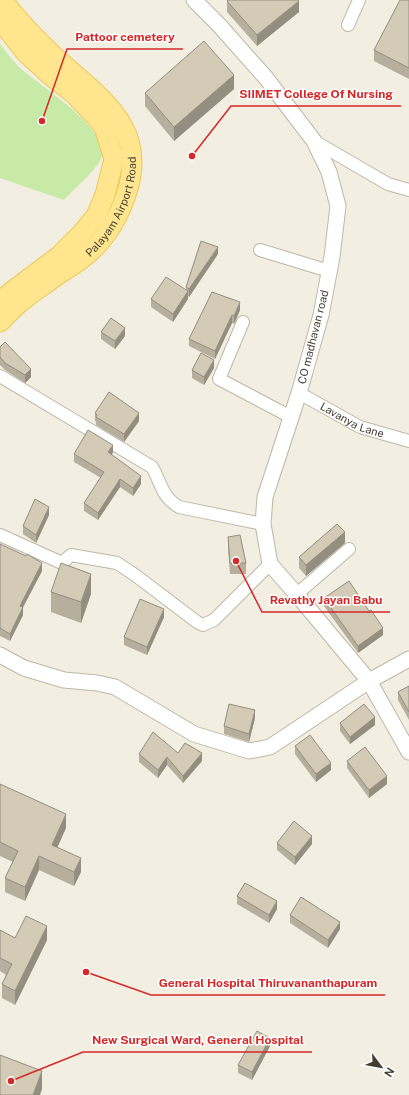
<svg xmlns="http://www.w3.org/2000/svg" width="409" height="1095" font-family="'Public Sans',sans-serif">
	<style>
		.green { fill: #c8eaa7 }
		.lines { fill: none; stroke-linecap: round; stroke-linejoin: round }
		.minor-casing { stroke: #beb7a4; stroke-width: 14 }
		.tertiary-casing { stroke: #beb7a4; stroke-width: 17 }
		.primary-casing { stroke: #ebc857; stroke-width: 21 }
		.minor { stroke: #fff; stroke-width: 12 }
		.tertiary { stroke: #fff; stroke-width: 15 }
		.primary { stroke: #ffe68e; stroke-width: 19 }
		.wall { fill: #b6af9d }
		.shaded-wall { fill: #948e80 }
		.building { fill: #d4cbb7; stroke: #948e80 }
		.labels { text-anchor: middle; stroke-width: 3; stroke-linejoin: round; paint-order: stroke }
		.street-label { font-size: 11px; fill: #443e32; stroke: #fff }
		.leader { fill: none; stroke: #d62828; stroke-width: 1.5 }
		.callout-dot { fill: #d62828; stroke: #fff; stroke-width: 1.5 }
		.callout-label { font-size: 12px; text-anchor: middle; font-weight: bold; fill: #d62828; stroke: #fff; stroke-width: 3; stroke-linejoin: round; paint-order: stroke }
	</style>
	<rect width="100%" height="100%" fill="#f2eee2"/>
	<!-- green -->
	<path class="green" d="M0,44C6,51 11,59 17,65C37,85 108,126 102,156C99,168 73,190 64,200L0,178Z"/>
	<g class="lines">
		<defs>
			<g id="minor">
				<path d="M348,25L359,0"/>
				<path d="M314,141L388,184L409,190"/>
				<path d="M260,250L329,271"/>
				<path d="M243,322L219,379L291,417"/>
				<path d="M0,376L152,467C162,484 161,496 179,507L263,524"/>
				<path id="s1" d="M299,393L360,427L409,441"/>
				<path d="M0,535L62,563L71,555L117,563L135,575L197,622L203,625L214,620L270,564"/>
				<path d="M297,594L349,549"/>
			</g>
			<path id="tertiary" d="M194,0L219,25L266,78L314,141L329,172L338,206L332,257L321,315L299,393L265,497L263,524L270,564L299,597L369,681L409,752
				M0,655L24,668L64,680L97,683L115,687L194,734L249,751L270,747L369,681L409,659"/>
			<g id="primary">
				<path d="M0,20L26,53L50,75L74,94L96,117L104,127L114,159L105,195L96,216L82,233L59,256L11,292L0,302"/>
				<path id="s2" d="M0,322C7,315 14,307 22,301C34,291 47,283 59,274C70,267 82,260 91,251C107,236 119,216 126,195C150,126 98,97 54,56C36,39 17,20 3,0"/>
			</g>
		</defs>
		<!-- minor casing -->
		<use href="#minor" class="minor-casing"/>
		<!-- tertiary casing -->
		<use href="#tertiary" class="tertiary-casing"/>
		<!-- primary casing -->
		<use href="#primary" class="primary-casing"/>
		<!-- minor -->
		<use href="#minor" class="minor"/>
		<!-- tertiary -->
		<use href="#tertiary" class="tertiary"/>
		<!-- primary -->
		<use href="#primary" class="primary"/>
	</g>
	<!-- wall -->
	<path class="wall" d="M409,0V79L374,61V50Z
		M227,1L299,12L257,46L227,12Z
		M234,89L174,141L145,106V93Z
		M218,254L189,297L188,296V299L173,322L151,307V299L186,290V287Z
		M240,310L234,324L232,323L215,359L189,346V339Z
		M101,332L125,336L115,349L101,339Z
		M0,347L31,377L25,383L5,370L0,365Z
		M214,368L204,385L192,378V370Z
		M95,413L139,421L124,442L96,425V422L95,421Z
		M113,452L112,455L141,484L133,496L120,487L98,520L84,511V503L101,478L74,462V454Z
		M49,515L36,543L23,534V526Z
		M228,537L246,563V574H230L228,548Z
		M345,543L306,576L299,568V557Z
		M0,544L42,571L23,607V615L10,641L0,636Z
		M51,592L91,594L81,623L51,612Z
		M324,598L383,635L358,653L324,606Z
		M164,617L147,655L124,645V637Z
		M409,686V720L398,700V692Z
		M255,718L249,742L224,734V726Z
		M340,723L375,725L350,744L340,731Z
		M295,746L331,770L316,782L295,754Z
		M178,753L202,761L183,783L167,765L158,778L139,762V754Z
		M347,761L387,784L369,798L347,768Z
		M0,784L66,828L57,848L81,872L74,886L39,870L25,901L5,892V878L13,862L0,856Z
		M277,843L312,844L295,865L277,850Z
		M237,896L277,909L269,923L237,904Z
		M290,915L340,929L328,948L290,923Z
		M0,930L15,938L47,940L15,1005L2,998V984L6,975L0,971Z
		M270,1046L252,1080L238,1073V1065Z"/>
	<!-- shaded-wall -->
	<path class="shaded-wall" d="M299,1V12L257,46V35Z
		M234,75V89L174,141V127Z
		M218,247V254L189,297V289Z
		M188,291V299L173,322V314Z
		M240,302V310L234,324V316Z
		M232,315V323L215,359V351Z
		M125,328V336L115,349V341Z
		M214,360V368L204,385V377Z
		M31,369V377L25,383V375Z
		M139,413V421L124,442V434Z
		M113,445V452L108,460V452Z
		M141,476V484L133,496V488Z
		M120,479V487L98,520V513Z
		M49,507V515L36,543V535Z
		M345,532V543L306,576V565Z
		M42,563V571L20,613V606Z
		M91,574V594L81,623V602Z
		M23,607V615L10,641V634Z
		M164,609V617L147,655V647Z
		M383,628V635L358,653V646Z
		M255,710V718L249,742V734Z
		M375,717V725L350,744V737Z
		M202,753V761L183,783V776Z
		M167,757V765L158,778V770Z
		M331,763V770L316,782V774Z
		M387,776V784L369,798V790Z
		M66,814V828L52,859V845Z
		M312,836V844L295,865V857Z
		M39,856V870L25,901V887Z
		M81,858V872L74,886V872Z
		M277,901V909L269,923V915Z
		M340,922V929L328,948V940Z
		M47,926V940L15,1005V991Z
		M270,1038V1046L252,1080V1072Z
		M42,1071V1089L40,1095H33Z"/>
	<!-- building -->
	<path class="building" d="M228,0H298L299,1L257,35L227,1Z
		M400,0H409V68L374,50Z
		M204,41L234,75L174,127L145,93Z
		M201,241L218,247L189,289L186,287Z
		M166,277L188,291L173,314L151,299Z
		M212,292L240,302L234,316L232,315L215,351L189,339Z
		M111,318L125,328L115,341L101,332Z
		M5,342L31,369L25,375L5,363L0,357V347Z
		M201,353L214,360L204,377L192,370Z
		M109,392L139,413L124,434L96,417L97,415L95,413Z
		M88,430L113,445L108,452L141,476L133,488L120,479L98,513L84,503L104,472L74,454Z
		M35,499L49,507L36,535L23,526Z
		M337,524L345,532L306,565L299,557Z
		M240,535L246,563H230L228,537Z
		M0,544L26,556L27,554L42,563L20,606L23,607L10,634L0,628Z
		M61,563L91,574L81,602L51,592Z
		M349,581L369,611L371,610L383,628L358,646L324,598Z
		M140,599L164,609L147,647L124,637Z
		M409,686V712L398,692Z
		M229,704L255,710L249,734L224,726Z
		M364,704L375,717L350,737L340,723Z
		M153,732L178,753L185,743L202,753L183,776L167,757L158,770L139,754Z
		M310,735L331,763L316,774L295,746Z
		M365,747L387,776L369,790L347,761Z
		M0,784L66,814L52,845L81,858L74,872L39,856L25,887L5,878L18,851L0,842Z
		M294,821L312,836L295,857L277,843Z
		M245,883L277,901L269,915L237,896Z
		M301,897L340,922L328,940L290,915Z
		M26,916L47,926L15,991L2,984L12,964L0,958V930L15,938Z
		M257,1031L270,1038L252,1072L238,1065Z
		M0,1055L42,1071L33,1095H0Z"/>
	<g class="labels">
		<!-- street labels -->
		<g class="street-label">
			<text dy="4" stroke="none"><textPath href="#s2" startOffset="166">Palayam Airport Road</textPath></text>
			<text transform="translate(313 337) rotate(-76)" y="4">CO madhavan road</text>
			<text dy="4" stroke="none"><textPath href="#s1" startOffset="60">Lavanya Lane</textPath></text>
		</g>
	</g>
	<!-- callouts -->
	<path class="leader" d="M42 121L67 49H183M192 156L231 106H401M236 561L262 612H390M86 972L151 995H385M11 1081L83 1052H312"/>
	<g class="callout-dot">
		<circle cx="42" cy="121" r="4"/>
		<circle cx="192" cy="156" r="4"/>
		<circle cx="236" cy="561" r="4"/>
		<circle cx="86" cy="972" r="4"/>
		<circle cx="11" cy="1081" r="4"/>
	</g>
	<g class="callout-label">
		<text x="125" y="41">Pattoor cemetery</text>
		<text x="316" y="98">SIIMET College Of Nursing</text>
		<text x="326" y="604">Revathy Jayan Babu</text>
		<text x="268" y="987">General Hospital Thiruvananthapuram</text>
		<text x="198" y="1044">New Surgical Ward, General Hospital</text>
	</g>
	<!-- north arrow -->
	<g transform="translate(381 1067) rotate(122)" stroke="#ffffff" stroke-width="3" paint-order="stroke">
	<path d="M0-3L7 15L0 10L-7 15Z" fill="#443e32"/>
	<text y="-6" font-size="11" font-weight="bold" text-anchor="middle" fill="#443e32">N</text>
	</g>
</svg>
